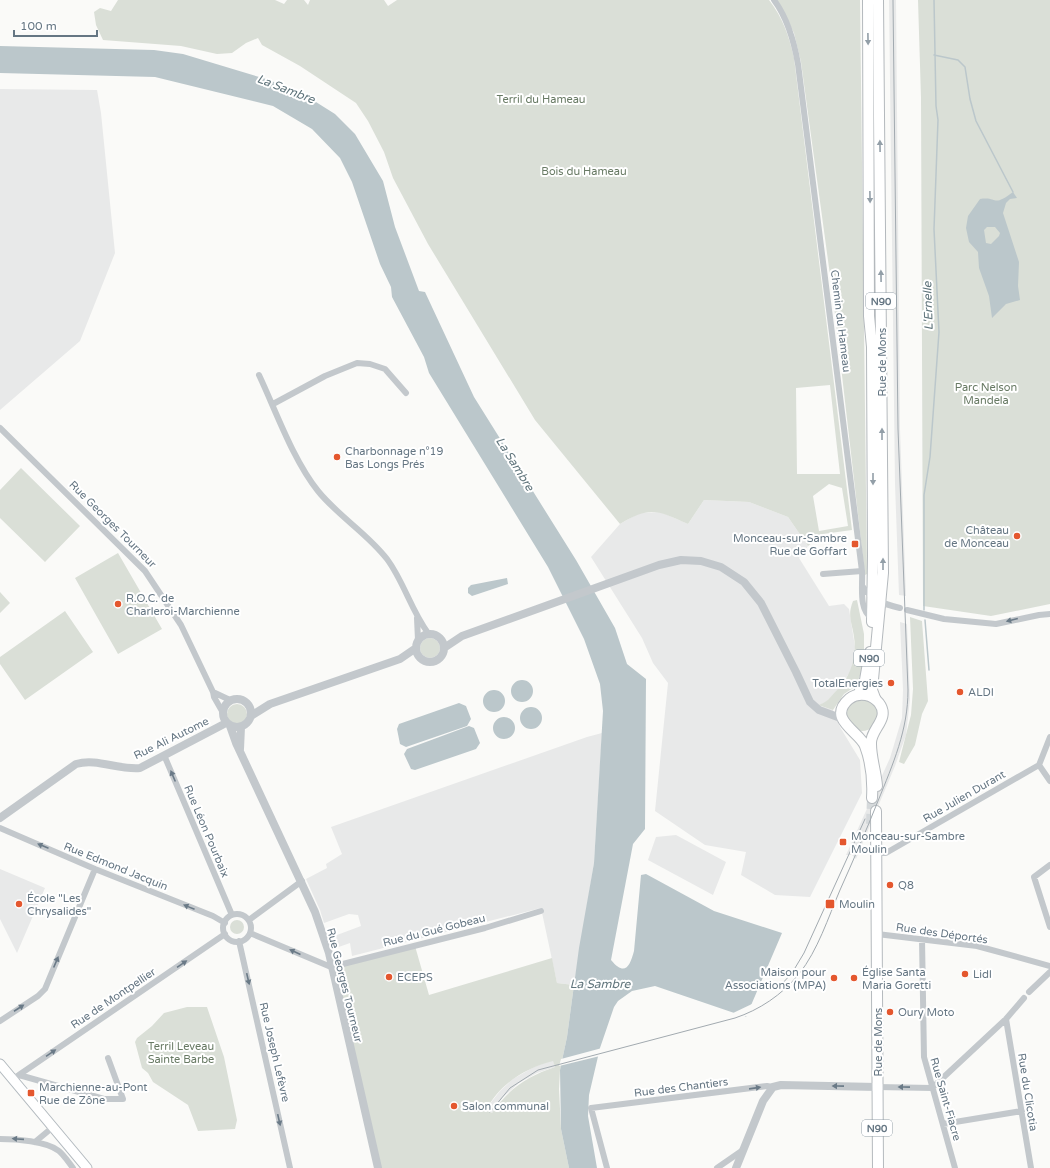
<svg xmlns="http://www.w3.org/2000/svg" width="1050" height="1168" font-family="'Varela Round',sans-serif">
	<style>
		.built { fill: #e8e9e9 }
		.green { fill: #dadfd7; fill-rule: evenodd }
		.water { fill: #bbc7cb; fill-rule: evenodd }
		.pier { fill: #fafaf8 }
		.lines { fill: none; stroke-linecap: round; stroke-linejoin: round }
		.stream { stroke: #bbc7cb; stroke-width: 1.5 }
		.primary-tunnel { stroke: #d5d9db; stroke-width: 10; stroke-dasharray: 10 5; stroke-linecap: butt }
		.secondary-casing { stroke: #b3babf; stroke-width: 11 }
		.primary-casing { stroke: #b5babe; stroke-width: 12 }
		.trunk-casing { stroke: #b4b9bd; stroke-width: 12 }
		.minor { stroke: #c3c8cc; stroke-width: 6 }
		.tertiary { stroke: #c3c8cc; stroke-width: 8 }
		.secondary { stroke: #fff; stroke-width: 9 }
		.primary { stroke: #fff; stroke-width: 10 }
		.trunk { stroke: #fff; stroke-width: 10 }
		.tram { stroke: #a2aab0; stroke-width: 1 }
		.oneway { fill: #939fa8 }
		.oneway2 { fill: #6a7a87 }
		.poi-dot { fill: #e4572e; stroke: #fff; stroke-width: 1.5 }
		.labels { text-anchor: middle; stroke-width: 4; stroke-linejoin: round; paint-order: stroke }
		.shield { fill: #fff; stroke: #939fa8; stroke-width: 1 }
		.shield-label { font-size: 10px; font-weight: bold; fill: #657683 }
		.park-label { font-size: 11px; fill: #687a64; stroke: #fff }
		.street-label { font-size: 11px; fill: #657683; stroke: #fff }
		.poi-label { font-size: 11px; fill: #657683; stroke: #fff; text-anchor: start }
		.water-label { font-size: 12px; font-style: italic; fill: #60757c; stroke: #fff }
	</style>
	<rect width="100%" height="100%" fill="#fafaf8"/>
	<!-- built -->
	<path class="built" d="M889,0H896L900,429L906,596L899,595L895,484Z
		M0,89L97,90L101,113L115,253L80,341L0,410Z
		M704,500L749,502L788,517L808,546L799,558L829,606L844,604L849,609L855,647L852,668L842,685L825,703L818,705L833,710L840,727L860,760L862,793L810,897L775,895L741,875L746,852L705,845L655,811L668,683L653,663L642,638L591,557L620,524L639,513L661,512L688,524Z
		M900,622L907,624L910,699L906,735L895,766L856,859L852,855H846L890,758L902,718L903,690Z
		M602,733L594,863L574,985L557,983L541,908L352,956L350,943L333,949L329,938L361,926L358,915L349,914L324,923L320,910L306,879L327,868L326,864L342,854L331,827L587,737Z
		M676,835L726,862L713,895L648,860L656,837Z
		M0,869L45,888L17,953L0,919Z
		M553,1060L555,1067L537,1073L519,1083L503,1097L492,1113L485,1110L500,1091L513,1079L534,1067Z"/>
	<!-- green -->
	<path class="green" d="M118,0H275L284,4L287,0H304L308,5L310,0H384L388,6L397,0H769C783,18 789,36 794,58L852,530L823,534L808,546L788,517L749,502L704,500L688,524C657,510 650,506 620,524L535,420L428,244L393,178L384,152L368,121L356,103L300,66L262,45L258,38L246,43L232,53L217,54L181,46L103,40L96,25L94,12L100,8L111,11ZM830,385L840,474H797L796,388ZM829,484L842,488L848,526L819,531L813,496Z
		M777,0H860L867,574L865,575L833,297L801,62L794,33Z
		M918,0H1050V604L991,616L923,606L921,98Z
		M21,468L80,526L45,562L0,518V490Z
		M118,553L162,629L118,654L75,578Z
		M0,592L10,603L0,613Z
		M857,600L864,634V650L861,673L856,686L844,694L833,710L818,705C827,703 830,697 837,690C851,676 857,656 854,637C852,622 847,616 853,601Z
		M65,611L93,652L25,700L0,664V657Z
		M910,617L922,621L928,701L922,714L915,745L904,764L899,762L911,715L913,689Z
		M420 648a10 10 0 1 1 20 0a10 10 0 1 1-20 0Z
		M846 715a16 16 0 1 1 32 0a16 16 0 1 1-32 0Z
		M227 714a10 10 0 1 1 20 0a10 10 0 1 1-20 0Z
		M230 927a7 7 0 1 1 14 0a7 7 0 1 1-14 0Z
		M415,946L429,995L552,958L557,983L574,985L567,1037L560,1070L559,1089L561,1129L569,1168H378L331,967ZM553,1061L555,1067C528,1076 508,1089 492,1113L486,1110C500,1084 525,1068 553,1061Z
		M187,1007H207L224,1057L237,1120L235,1129L198,1131L188,1105L153,1082L148,1073L142,1068L135,1042L137,1038L152,1026L164,1013Z"/>
	<!-- water -->
	<path class="water" d="M0,46L154,50L183,54L266,79L300,92L335,114L355,134L383,181L395,227L419,291L425,292L474,397L576,560L615,628L627,664L646,679L645,829L633,844L611,960C625,977 630,966 634,951L641,875L646,874L714,911L782,933L746,1017L655,986L632,991L618,1001L614,1007L600,1048L589,1095L588,1116L597,1168H569L561,1129L560,1070L567,1037L579,948L594,863L603,711L600,684L584,639L548,567L429,373L424,357L392,297L391,287L380,264L352,182L340,158L312,129L273,106L155,77L0,73Z
		M1013,192L1017,198L1010,199L1006,203L1003,213L1019,262L1018,286L1020,300L1006,304L992,318L989,296L979,268L978,252L969,242L966,228L968,216L980,199C998,196 992,208 1013,192ZM987,227H995L1000,233L999,236L991,244L986,243L984,230Z
		M507,578L508,584L472,596L468,593V588L471,585Z
		M511 691a11 11 0 1 1 22 0a11 11 0 1 1-22 0Z
		M483 701a11 11 0 1 1 22 0a11 11 0 1 1-22 0Z
		M459,703L466,706L471,719L467,726L406,747L400,744L397,729L399,724Z
		M520 718a11 11 0 1 1 22 0a11 11 0 1 1-22 0Z
		M493 728a11 11 0 1 1 22 0a11 11 0 1 1-22 0Z
		M469,726L474,728L480,743L476,749L415,770L411,769L404,754L407,749Z"/>
	<!-- pier -->
	<path class="pier" d="M754,1003L749,1015L742,1018L731,1014Z
		M602,1048L600,1056L559,1066L561,1059Z"/>
	<g class="lines">
		<!-- stream -->
		<path class="stream" d="M934,55L958,60L965,67L970,99L976,121L1013,192
			M924,610V495L930,457L939,332L934,229L938,120L936,106L934,0
			M925,620L929,670"/>
		<!-- primary-tunnel -->
		<path class="primary-tunnel" d="M871,824L872,798"/>
		<defs>
			<path id="secondary" d="M0,1064L87,1168"/>
			<path id="primary" d="M872,798C873,781 871,762 865,746C860,732 826,719 849,699C854,695 860,694 866,695C871,696 875,698 879,703C891,719 870,729 871,744C871,758 876,772 877,786
				M876,811L878,1168"/>
			<path id="trunk" d="M868,0L869,316L872,347L873,556L872,622
				M858,695L865,680L870,652
				M875,698L872,690L883,573L878,0"/>
		</defs>
		<!-- secondary casing -->
		<use href="#secondary" class="secondary-casing"/>
		<!-- primary casing -->
		<use href="#primary" class="primary-casing"/>
		<!-- trunk casing -->
		<use href="#trunk" class="trunk-casing"/>
		<!-- minor -->
		<path class="minor" d="M774,0C788,19 794,41 798,64L862,571C863,584 858,611 872,618
			M259,375C276,411 293,460 318,491C338,516 367,533 387,559C404,582 411,610 428,633
			M273,404L325,376L357,363L370,364L385,369L406,393
			M0,428L145,571L181,625L213,692L214,697L222,711
			M823,574L862,571
			M863,587C873,601 884,604 900,608
			M907,610L944,619L996,624L1039,615L1050,614
			M417,618L418,640
			M213,692L230,700
			M164,755L232,915
			M1039,765L1050,781
			M0,828L95,869L213,916L225,923
			M874,853H886L1039,765L1050,737
			M1050,865L1034,877L1050,927
			M223 928a14 14 0 1 1 28 0a14 14 0 1 1-28 0Z
			M249,920L302,881
			M250,933L331,967L485,928L541,911
			M877,934L977,946L1050,966
			M922,939L924,1057L955,1168
			M239,941L290,1168
			M1029,992L1050,972
			M1006,1019L1031,1168
			M0,1021L38,996L45,989L95,869
			M19,1075L104,1099H123L108,1058
			M13,1079L225,934
			M877,1087L932,1088L1006,1019L1024,998
			M943,1124L1022,1111
			M0,1139C15,1139 47,1141 59,1151C64,1155 69,1163 73,1168
			M35,1142L53,1127
			M607,1168L591,1108L767,1086L773,1087
			M717,1168L743,1150"/>
		<!-- tertiary -->
		<path class="tertiary" d="M416 648a14 14 0 1 1 28 0a14 14 0 1 1-28 0Z
			M444,648L462,636L659,565L681,560L701,561L721,567L744,582L761,603L796,672L810,702L819,710L843,719
			M223 713a14 14 0 1 1 28 0a14 14 0 1 1-28 0Z
			M251,716L270,704L400,659L416,648
			M230,726L236,743L315,912L329,953L378,1168
			M240,749L241,727
			M0,818L76,764C97,758 118,770 140,768L226,723
			M736,1168L763,1101L773,1087L781,1085L877,1087"/>
		<!-- secondary -->
		<use href="#secondary" class="secondary"/>
		<!-- primary -->
		<use href="#primary" class="primary"/>
		<!-- trunk -->
		<use href="#trunk" class="trunk"/>
		<!-- tram -->
		<path class="tram" d="M780,986L792,973L804,953L865,819
			M490,1112L510,1088L538,1070L735,1018C759,1010 782,995 799,974C818,950 828,918 840,890C853,861 866,831 878,801C893,764 908,730 908,690L898,429L893,0"/>
	</g>
	<!-- one-way arrows -->
	<defs><path id="oneway-solid" d="M-6-.8H1V-3.2L6.5 0L1 3.2V.8H-6Z"/></defs>
	<g class="oneway">
		<use href="#oneway-solid" transform="translate(868 39) rotate(89)"/>
		<use href="#oneway-solid" transform="translate(880 146) rotate(-91)"/>
		<use href="#oneway-solid" transform="translate(870 197) rotate(89)"/>
		<use href="#oneway-solid" transform="translate(881 276) rotate(-91)"/>
		<use href="#oneway-solid" transform="translate(882 434) rotate(-90)"/>
		<use href="#oneway-solid" transform="translate(873 479) rotate(90)"/>
		<use href="#oneway-solid" transform="translate(883 564) rotate(-90)"/>
	</g>
	<g class="oneway2">
		<use href="#oneway-solid" transform="translate(1012 620) rotate(166)"/>
		<use href="#oneway-solid" transform="translate(173 776) rotate(-113)"/>
		<use href="#oneway-solid" transform="translate(43 846) rotate(-157)"/>
		<use href="#oneway-solid" transform="translate(189 907) rotate(-158)"/>
		<use href="#oneway-solid" transform="translate(295 952) rotate(-156)"/>
		<use href="#oneway-solid" transform="translate(56 962) rotate(-67)"/>
		<use href="#oneway-solid" transform="translate(182 964) rotate(-34)"/>
		<use href="#oneway-solid" transform="translate(248 979) rotate(77)"/>
		<use href="#oneway-solid" transform="translate(19 1008) rotate(-33)"/>
		<use href="#oneway-solid" transform="translate(51 1053) rotate(-34)"/>
		<use href="#oneway-solid" transform="translate(838 1086) rotate(-179)"/>
		<use href="#oneway-solid" transform="translate(904 1087) rotate(-179)"/>
		<use href="#oneway-solid" transform="translate(755 1088) rotate(-8)"/>
		<use href="#oneway-solid" transform="translate(279 1120) rotate(77)"/>
		<use href="#oneway-solid" transform="translate(18 1139) rotate(-176)"/>
	</g>
	<!-- markers -->
	<g class="poi-dot">
		<circle cx="337" cy="457" r="4"/>
		<circle cx="1017" cy="536" r="4"/>
		<rect x="851" y="540" width="8" height="8" rx="2"/>
		<circle cx="118" cy="604" r="4"/>
		<circle cx="891" cy="683" r="4"/>
		<circle cx="960" cy="692" r="4"/>
		<rect x="839" y="838" width="8" height="8" rx="2"/>
		<circle cx="890" cy="885" r="4"/>
		<circle cx="19" cy="904" r="4"/>
		<rect x="825" y="899" width="10" height="10" rx="2"/>
		<circle cx="965" cy="974" r="4"/>
		<circle cx="389" cy="977" r="4"/>
		<circle cx="834" cy="978" r="4"/>
		<circle cx="854" cy="978" r="4"/>
		<circle cx="890" cy="1012" r="4"/>
		<rect x="27" y="1089" width="8" height="8" rx="2"/>
		<circle cx="454" cy="1106" r="4"/>
	</g>
	<g class="labels">
		<!-- shield labels -->
		<g class="shield">
			<rect x="866" y="293" width="30" height="16" rx="3"/>
			<rect x="854" y="650" width="30" height="16" rx="3"/>
			<rect x="862" y="1120" width="30" height="16" rx="3"/>
		</g>
		<g class="shield-label">
			<text x="881" y="305">N90</text>
			<text x="869" y="662">N90</text>
			<text x="877" y="1132">N90</text>
		</g>
		<!-- park labels -->
		<g class="park-label">
			<text x="541" y="103">Terril du Hameau</text>
			<text x="584" y="175">Bois du Hameau</text>
			<text x="986" y="391">Parc Nelson<tspan x="986" dy="13">Mandela</tspan></text>
			<text x="181" y="1050">Terril Leveau<tspan x="181" dy="13">Sainte Barbe</tspan></text>
		</g>
		<!-- street labels -->
		<g class="street-label">
			<text transform="translate(841 321) rotate(83)" y="4">Chemin du Hameau</text>
			<text transform="translate(882 362) rotate(-90)" y="4">Rue de Mons</text>
			<text transform="translate(113 524) rotate(45)" y="4">Rue Georges Tourneur</text>
			<text transform="translate(171 738) rotate(-26)" y="4">Rue Ali Autome</text>
			<text transform="translate(964 796) rotate(-30)" y="4">Rue Julien Durant</text>
			<text transform="translate(207 831) rotate(67)" y="4">Rue Léon Pourbaix</text>
			<text transform="translate(116 866) rotate(22)" y="4">Rue Edmond Jacquin</text>
			<text transform="translate(434 930) rotate(-14)" y="4">Rue du Gué Gobeau</text>
			<text transform="translate(942 933) rotate(8)" y="4">Rue des Déportés</text>
			<text transform="translate(345 985) rotate(76)" y="4">Rue Georges Tourneur</text>
			<text transform="translate(113 998) rotate(-34)" y="4">Rue de Montpellier</text>
			<text transform="translate(878 1042) rotate(-90)" y="4">Rue de Mons</text>
			<text transform="translate(275 1052) rotate(77)" y="4">Rue Joseph Lefèvre</text>
			<text transform="translate(681 1087) rotate(-7)" y="4">Rue des Chantiers</text>
			<text transform="translate(1028 1092) rotate(81)" y="4">Rue du Clicotia</text>
			<text transform="translate(946 1099) rotate(74)" y="4">Rue Saint-Fiacre</text>
		</g>
		<!-- poi labels -->
		<g class="poi-label">
			<text x="345" y="455">Charbonnage n°19<tspan x="345" dy="13">Bas Longs Prés</tspan></text>
			<text x="1009" y="534" text-anchor="end">Château<tspan x="1009" dy="13">de Monceau</tspan></text>
			<text x="847" y="542" text-anchor="end">Monceau-sur-Sambre<tspan x="847" dy="13">Rue de Goffart</tspan></text>
			<text x="126" y="602">R.O.C. de<tspan x="126" dy="13">Charleroi-Marchienne</tspan></text>
			<text x="883" y="687" text-anchor="end">TotalEnergies</text>
			<text x="968" y="696">ALDI</text>
			<text x="851" y="840">Monceau-sur-Sambre<tspan x="851" dy="13">Moulin</tspan></text>
			<text x="898" y="889">Q8</text>
			<text x="27" y="902">École "Les<tspan x="27" dy="13">Chrysalides"</tspan></text>
			<text x="839" y="908">Moulin</text>
			<text x="826" y="976" text-anchor="end">Maison pour<tspan x="826" dy="13">Associations (MPA)</tspan></text>
			<text x="862" y="976">Église Santa<tspan x="862" dy="13">Maria Goretti</tspan></text>
			<text x="973" y="978">Lidl</text>
			<text x="397" y="981">ECEPS</text>
			<text x="898" y="1016">Oury Moto</text>
			<text x="39" y="1091">Marchienne-au-Pont<tspan x="39" dy="13">Rue de Zône</tspan></text>
			<text x="462" y="1110">Salon communal</text>
		</g>
		<!-- water labels -->
		<g class="water-label">
			<text transform="translate(286 89) rotate(21)" y="4">La Sambre</text>
			<text transform="translate(928 306) rotate(-92)" y="4">L'Ernelle</text>
			<text transform="translate(515 464) rotate(58)" y="4">La Sambre</text>
			<text x="600" y="988">La Sambre</text>
		</g>
	</g>
	<!-- scale -->
	<path d="M14 30v6h83v-6" fill="none" stroke="#657683" stroke-width="2"/>
	<text x="20" y="30" font-size="12" fill="#657683" stroke="#ffffff" stroke-width="3" paint-order="stroke">100 m</text>
</svg>
